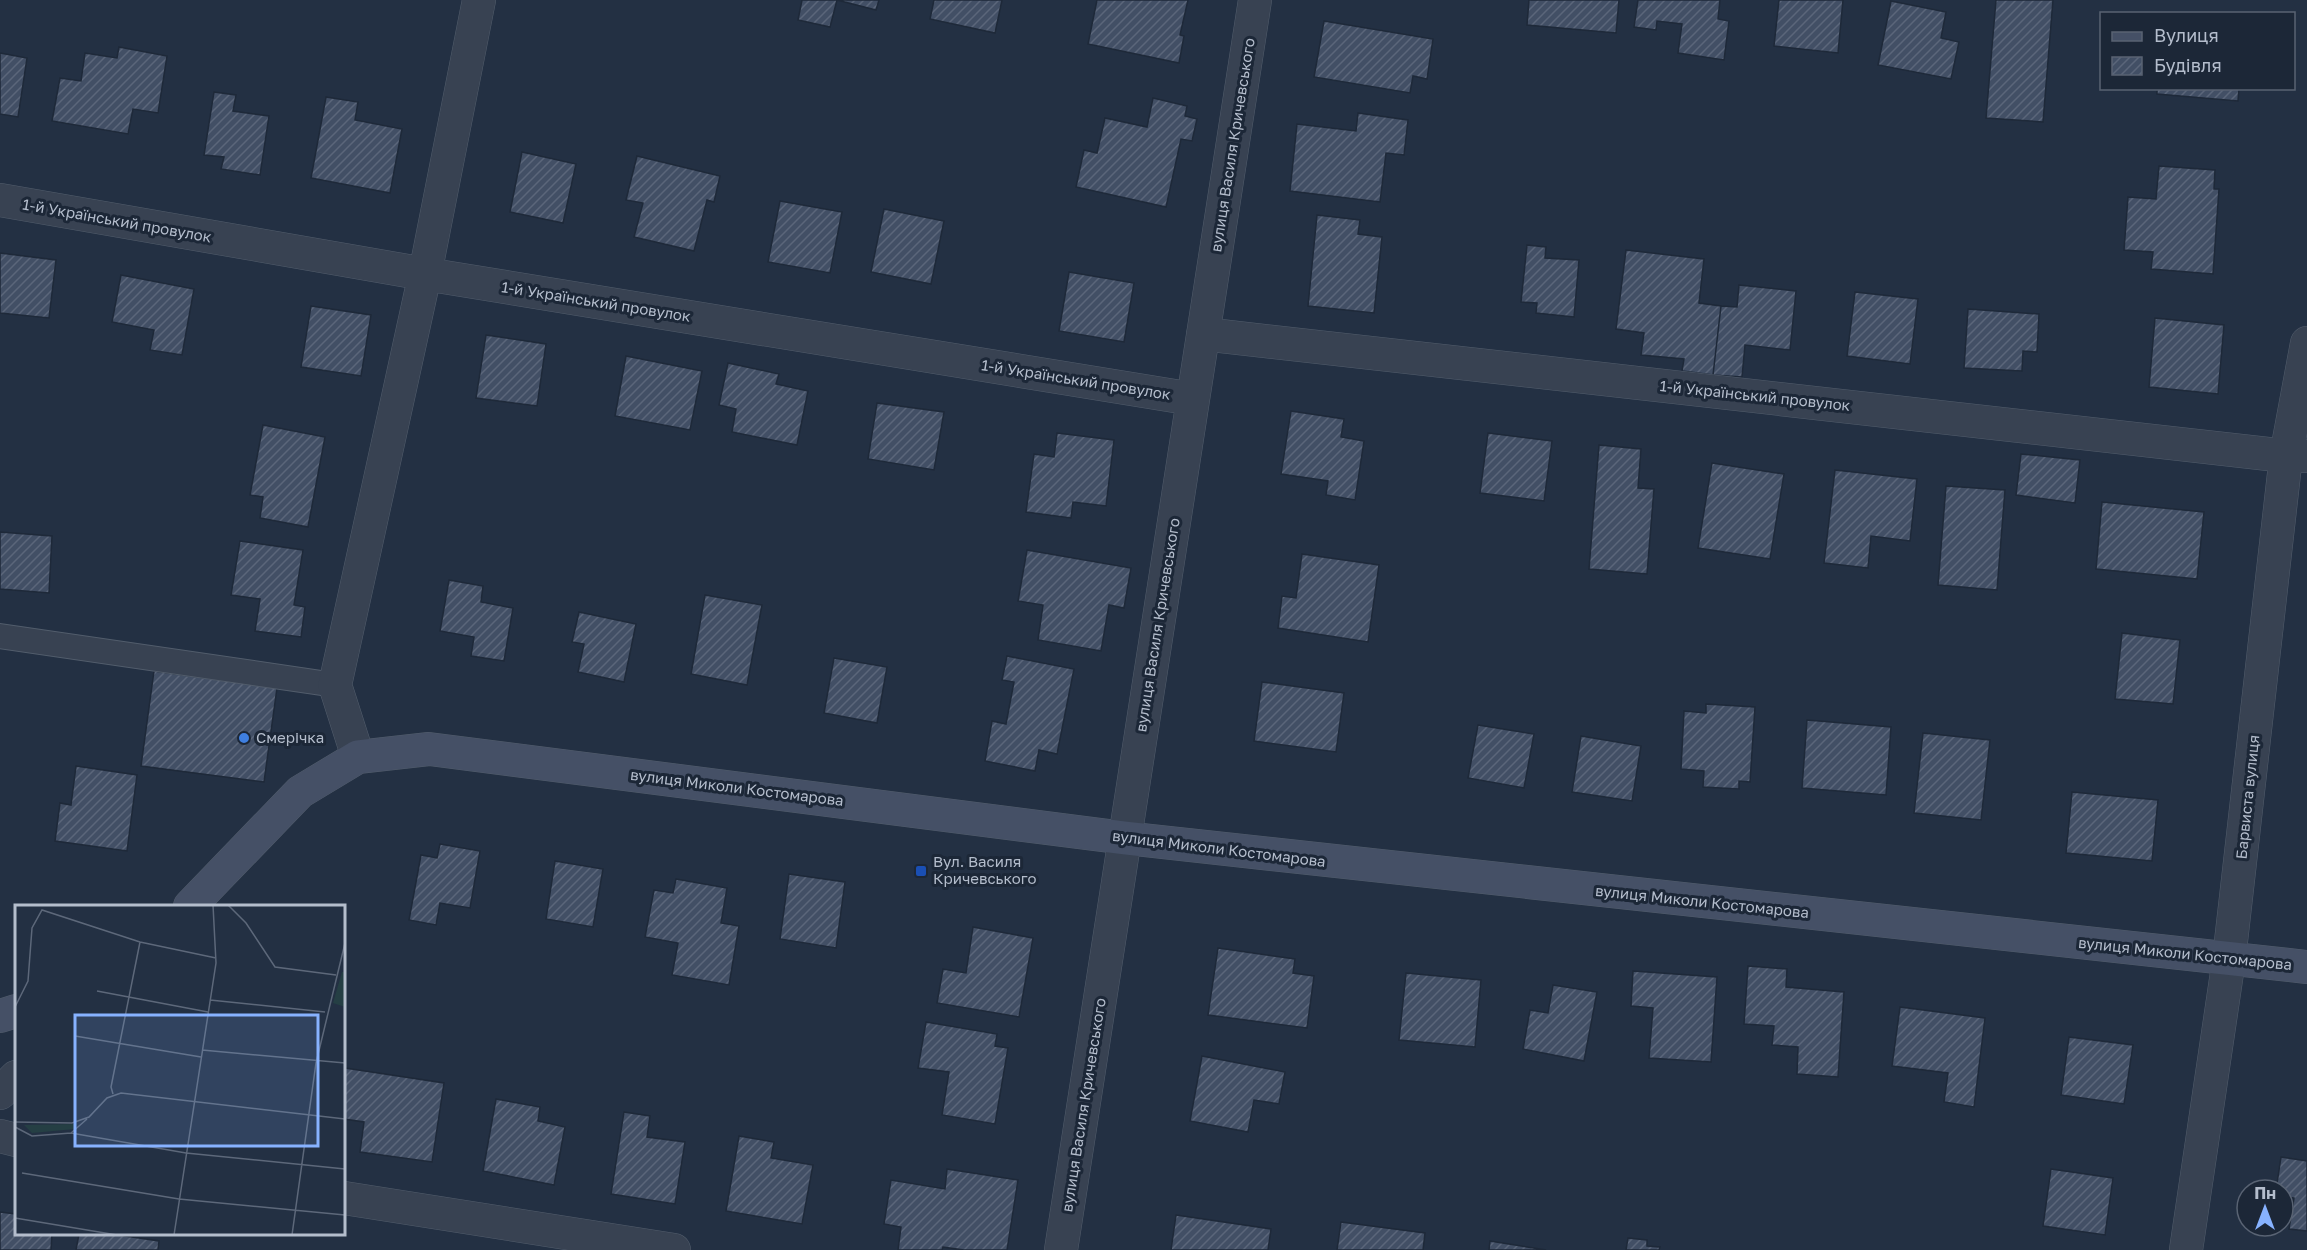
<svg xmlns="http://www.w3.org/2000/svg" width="2307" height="1250" font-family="'Golos Text',sans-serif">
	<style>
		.building { fill: url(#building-hatch); stroke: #1e2939; stroke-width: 1.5 }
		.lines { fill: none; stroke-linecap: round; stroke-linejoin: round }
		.lane-casing { stroke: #525d6c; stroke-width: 26 }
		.street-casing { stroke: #525d6c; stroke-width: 34 }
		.secondary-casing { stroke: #525d6c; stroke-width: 34 }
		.lane { stroke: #384252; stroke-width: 24 }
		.street { stroke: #384252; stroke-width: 33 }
		.secondary { stroke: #455066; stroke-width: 33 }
		.shop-dot { fill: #3f7fe0; stroke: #1c2737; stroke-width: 2 }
		.transit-dot { fill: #1a4fb4; stroke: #1c2737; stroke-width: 2 }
		.labels { text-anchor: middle; stroke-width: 6; stroke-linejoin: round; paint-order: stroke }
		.street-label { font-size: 15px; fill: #b4bdcc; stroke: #1c2737 }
		.poi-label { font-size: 15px; fill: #b4bdcc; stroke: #1c2737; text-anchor: start }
		.inset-road { fill: none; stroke: #5d687a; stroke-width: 1.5 }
		.view { fill: #87b2ff; fill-opacity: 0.15; stroke: #87b2ff; stroke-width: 3 }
		.inset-edge { fill: none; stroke: #b4bdcc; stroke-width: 3 }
	</style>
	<defs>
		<pattern id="building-hatch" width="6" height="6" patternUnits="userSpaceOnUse" patternTransform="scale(1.5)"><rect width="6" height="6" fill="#424f65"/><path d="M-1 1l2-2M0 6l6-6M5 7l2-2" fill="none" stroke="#5b667a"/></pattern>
	</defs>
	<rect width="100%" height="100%" fill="#233043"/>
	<!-- building -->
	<path class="building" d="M802,0H879L876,10L837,0L830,27L798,20Z
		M934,0H1002L995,33L930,19Z
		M1097,0H1188L1180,35L1184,36L1179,63L1088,44Z
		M1529,0H1619L1616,33L1527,25Z
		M1638,0H1720L1718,19L1729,21L1724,60L1678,53L1682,24L1657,21L1656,30L1634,27Z
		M1779,0H1843L1838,53L1774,46Z
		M1996,0H2053L2043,122L1986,118Z
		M1891,1L1946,12L1941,38L1959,42L1951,79L1878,65Z
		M1324,21L1433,39L1427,79L1413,76L1410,93L1314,77Z
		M119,47L167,56L158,113L133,109L128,134L52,121L60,78L81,81L85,53L117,58Z
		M0,53L27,58L18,117L0,114Z
		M2157,88H2239L2238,101L2157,94Z
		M214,92L236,95L233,111L269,116L260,175L221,169L224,157L204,155Z
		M326,97L358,102L355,120L402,129L390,193L311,178Z
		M1153,98L1187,106L1185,116L1197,119L1192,141L1181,139L1166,207L1076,187L1084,150L1097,153L1105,118L1147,127Z
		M1358,113L1408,120L1404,155L1386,153L1380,202L1290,191L1297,124L1356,131Z
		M522,152L576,164L563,223L510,212Z
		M637,156L720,176L714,202L707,200L694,251L634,237L643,203L626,200Z
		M2159,166L2215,170L2214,189H2219L2213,274L2151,269L2153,252L2124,250L2128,197L2156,199Z
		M780,201L842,212L830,273L768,262Z
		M884,209L944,221L931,284L871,272Z
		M1317,215L1360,220L1358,234L1382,237L1374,313L1308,306Z
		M1527,245L1546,247L1545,258L1579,260L1574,317L1536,313L1537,303L1521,302Z
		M1626,250L1704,259L1699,303L1721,306L1713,375L1682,371L1684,359L1641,355L1644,333L1616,329Z
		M0,253L56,260L49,318L0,313Z
		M1069,272L1134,283L1124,342L1059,331Z
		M121,275L194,289L182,355L150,350L154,330L112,322Z
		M1739,285L1796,291L1790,350L1745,345L1742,377L1713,375L1721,306L1737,307Z
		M1855,292L1918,299L1910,364L1847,356Z
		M311,306L371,315L361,376L301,367Z
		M1968,309L2039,314L2037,352L2023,351L2022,371L1964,368Z
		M2155,318L2224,325L2218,394L2149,387Z
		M486,335L546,344L537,406L476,398Z
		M626,356L702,371L690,430L615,416Z
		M728,363L779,374L776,384L808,391L797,445L732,432L736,409L719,405Z
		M877,403L944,412L934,470L868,459Z
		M1291,411L1344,419L1341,437L1364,441L1355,500L1326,495L1328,481L1281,474Z
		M263,425L325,437L308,527L260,518L263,497L250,495Z
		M1057,433L1114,440L1106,506L1073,502L1071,518L1026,512L1034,454L1054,457Z
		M1488,433L1552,441L1544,501L1480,493Z
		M1599,445L1641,449L1638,488L1654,489L1647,574L1589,569Z
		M2021,454L2080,460L2075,503L2016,495Z
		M1712,463L1784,474L1770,559L1698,548Z
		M1835,470L1917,479L1910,541L1871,536L1868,568L1824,563Z
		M1946,486L2005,490L1997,590L1938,585Z
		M2102,502L2204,512L2197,579L2096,569Z
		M0,532L52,536L49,593L0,589Z
		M240,541L303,550L294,605L305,607L301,637L255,631L260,599L231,595Z
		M1027,550L1131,568L1124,608L1109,605L1101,651L1038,640L1043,605L1018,601Z
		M1302,554L1379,565L1368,642L1278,628L1282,596L1296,598Z
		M449,580L483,586L481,602L513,608L504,661L471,656L474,637L440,631Z
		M705,595L762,605L747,685L691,674Z
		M579,612L636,624L624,682L578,672L584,644L572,642Z
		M2122,633L2180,640L2173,704L2115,699Z
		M1007,656L1074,669L1057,754L1039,750L1035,771L985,761L992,721L1006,724L1014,682L1002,680Z
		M834,658L887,667L877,723L824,713Z
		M154,671L277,688L264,782L141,766Z
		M1262,682L1344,693L1336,752L1254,741Z
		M1706,704L1755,707L1750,782L1739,781V789L1703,787L1704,771L1681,769L1684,711L1706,713Z
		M1807,720L1891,727L1886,795L1802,788Z
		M1478,725L1534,734L1524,788L1468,778Z
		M1923,733L1990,740L1981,820L1914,813Z
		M1581,736L1641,746L1632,801L1572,792Z
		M76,766L137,775L127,851L55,841L60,803L71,805Z
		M2072,792L2158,800L2152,861L2066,853Z
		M440,844L480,851L470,908L440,903L436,925L409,920L421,855L437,858Z
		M555,861L603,869L593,927L546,919Z
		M789,874L845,882L836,948L780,939Z
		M676,879L727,888L721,923L739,926L729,985L672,975L678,943L645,937L654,890L673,893Z
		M973,927L1033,938L1019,1017L937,1003L943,969L966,973Z
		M1218,948L1295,959L1293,973L1314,976L1307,1028L1208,1015Z
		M1748,966L1787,969L1786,987L1844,992L1838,1077L1797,1074L1798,1047L1772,1045L1774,1026L1744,1024Z
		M1633,971L1717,977L1711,1062L1649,1058L1653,1008L1631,1006Z
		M1406,973L1481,980L1475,1047L1399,1040Z
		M1553,985L1597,992L1584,1061L1523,1049L1530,1010L1548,1013Z
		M1900,1007L1985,1018L1974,1107L1944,1102L1948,1073L1892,1066Z
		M926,1022L997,1034L995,1046L1008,1048L995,1124L942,1115L949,1072L918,1068Z
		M2069,1037L2133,1045L2124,1104L2061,1095Z
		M1202,1056L1285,1072L1279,1104L1254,1100L1248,1132L1190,1121Z
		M345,1068L444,1083L432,1162L360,1152L364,1122L344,1119Z
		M496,1099L540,1107L538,1121L565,1127L554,1185L483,1171Z
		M624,1112L650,1116L647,1137L685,1142L675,1204L611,1194Z
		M739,1136L774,1142L771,1158L813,1165L802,1224L726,1211Z
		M2281,1157L2307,1161V1231L2289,1229L2294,1198L2283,1196V1190H2276Z
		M947,1169L1018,1180L1007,1250H964L943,1247L942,1250H898L901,1227L884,1224L891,1180L945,1189Z
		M2051,1169L2113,1178L2105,1235L2043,1226Z
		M0,1212L16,1214V1234H52L51,1250H0Z
		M1176,1215L1271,1229L1268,1250H1171Z
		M1341,1222L1425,1233L1423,1250H1337Z
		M79,1234H112L159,1241L158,1250H76Z
		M1628,1238L1647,1240V1246L1660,1247L1659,1250H1626Z
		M1490,1241L1546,1250H1489Z"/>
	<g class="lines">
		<defs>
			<path id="lane" d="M0,636L335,685"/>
			<path id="street" d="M0,200L425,274L1193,399
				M1203,334L2286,456H2307
				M358,757L335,685L425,274L479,0
				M0,1093L16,1077
				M0,1136L16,1140
				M344,1198L674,1250
				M1061,1250L1255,0
				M2186,1250L2229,959L2286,456L2307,343"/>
			<path id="secondary" d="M190,906L300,792L358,757L429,749L1125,838L2307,967
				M0,1016L16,1011"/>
		</defs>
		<!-- lane casing -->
		<use href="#lane" class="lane-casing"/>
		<!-- street casing -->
		<use href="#street" class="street-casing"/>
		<!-- secondary casing -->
		<use href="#secondary" class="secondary-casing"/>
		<!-- lane -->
		<use href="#lane" class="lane"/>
		<!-- street -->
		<use href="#street" class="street"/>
		<!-- secondary -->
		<use href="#secondary" class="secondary"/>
	</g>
	<!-- markers -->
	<circle class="shop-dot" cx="244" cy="738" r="6"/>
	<rect class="transit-dot" x="915" y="865" width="12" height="12" rx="3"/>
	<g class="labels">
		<!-- street labels -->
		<g class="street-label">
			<text transform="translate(1233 145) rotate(-81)" y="5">вулиця Василя Кричевського</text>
			<text transform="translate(117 221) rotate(10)" y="5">1-й Український провулок</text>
			<text transform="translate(596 302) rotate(9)" y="5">1-й Український провулок</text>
			<text transform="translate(1076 380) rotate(9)" y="5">1-й Український провулок</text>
			<text transform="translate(1755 396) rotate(6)" y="5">1-й Український провулок</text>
			<text transform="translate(1158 625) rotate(-81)" y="5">вулиця Василя Кричевського</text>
			<text transform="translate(737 788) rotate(7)" y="5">вулиця Миколи Костомарова</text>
			<text transform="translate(2248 797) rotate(-84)" y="5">Барвиста вулиця</text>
			<text transform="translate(1219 849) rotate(7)" y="5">вулиця Миколи Костомарова</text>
			<text transform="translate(1702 902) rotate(6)" y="5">вулиця Миколи Костомарова</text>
			<text transform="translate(2185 954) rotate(6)" y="5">вулиця Миколи Костомарова</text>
			<text transform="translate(1084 1105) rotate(-81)" y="5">вулиця Василя Кричевського</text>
		</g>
		<!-- poi labels -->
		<g class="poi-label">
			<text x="256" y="743">Смерічка</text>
			<text x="933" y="867">Вул. Василя<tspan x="933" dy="17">Кричевського</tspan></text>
		</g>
	</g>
	<!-- overview -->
	<g transform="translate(15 905)">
		<rect width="330" height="330" fill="#233043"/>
		<path d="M327,67H330V102L318,98Z" fill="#253f44"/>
		<path d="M62,219L60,224L17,228L9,220Z" fill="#253f44"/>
		<path class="inset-road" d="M213,0L231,18L260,62L321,70M82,86L193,107M195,95L310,107M0,102L13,76L17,23L27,5L125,37L201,53M60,131L186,152M187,145L330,158M98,189L96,182L125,37M0,217L57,218L74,212L92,193L106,188L330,214M0,222L17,231L56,228L171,248L330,264M56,228L72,214M7,268L164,294L330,310M0,313L102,330M159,330L201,58L198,0M277,330L301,158L330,38"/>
		<path class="view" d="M60,110H303V241H60Z"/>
		<rect width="330" height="330" class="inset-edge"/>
	</g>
	<!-- legend -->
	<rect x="2100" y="12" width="195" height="78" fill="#1c2737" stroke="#596373" stroke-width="1.5"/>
	<rect x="2112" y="32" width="30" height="9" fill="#455066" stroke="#596373" stroke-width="1.5"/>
	<text x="2154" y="42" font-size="18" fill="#b4bdcc">Вулиця</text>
	<rect x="2112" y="57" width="30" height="18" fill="url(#building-hatch)" stroke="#596373" stroke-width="1.5"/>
	<text x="2154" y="72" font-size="18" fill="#b4bdcc">Будівля</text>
	<!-- north arrow -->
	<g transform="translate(2265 1208)"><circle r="28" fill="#1c2737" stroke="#596373" stroke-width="1.5"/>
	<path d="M0-4.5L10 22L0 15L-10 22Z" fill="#87b2ff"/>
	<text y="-9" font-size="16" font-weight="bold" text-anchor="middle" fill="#b4bdcc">Пн</text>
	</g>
</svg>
